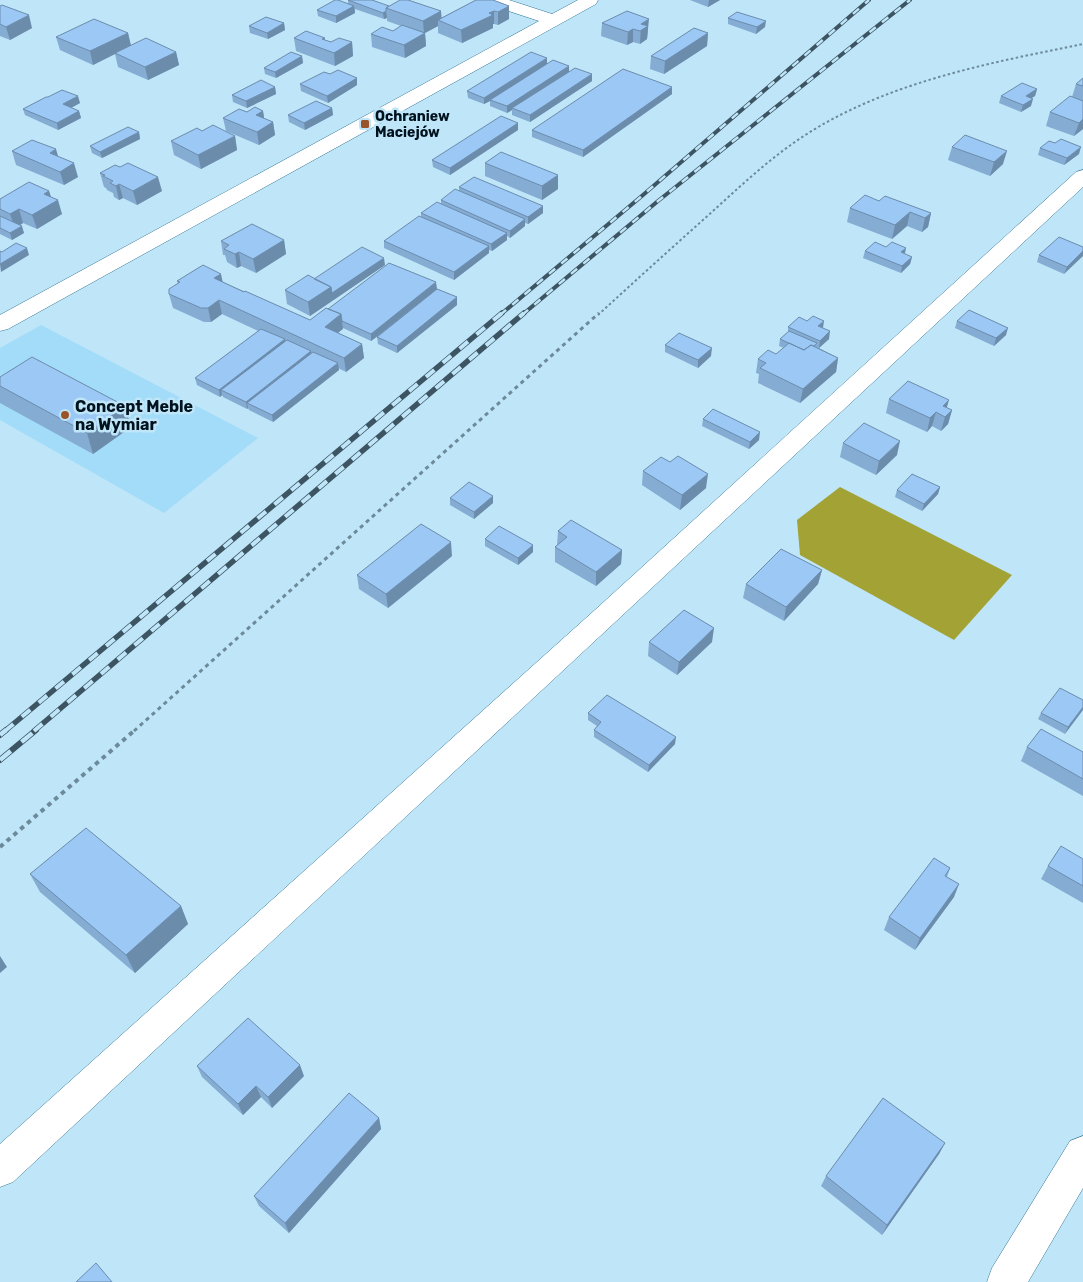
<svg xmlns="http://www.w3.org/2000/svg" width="1083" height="1282" font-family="Rubik,sans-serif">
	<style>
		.built { fill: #a2dcf8 }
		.forest { fill: #a3a235 }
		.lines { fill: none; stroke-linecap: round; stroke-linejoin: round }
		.minor-casing { stroke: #377894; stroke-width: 1 }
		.path-far2 { stroke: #6c8a99; stroke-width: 2; stroke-dasharray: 2.5 2.5; stroke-linecap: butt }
		.path-far1 { stroke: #6c8a99; stroke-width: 3; stroke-dasharray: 4 4; stroke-linecap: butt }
		.path { stroke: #6c8a99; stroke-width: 4; stroke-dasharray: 4.5 4.5; stroke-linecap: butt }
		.minor { fill: #fff; fill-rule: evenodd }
		.rail-far2-casing { stroke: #3d5563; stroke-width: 4 }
		.rail-far1-casing { stroke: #3d5563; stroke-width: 5.5 }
		.rail-casing { stroke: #3d5563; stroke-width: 6 }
		.rail-far2 { stroke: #bfe5f8; stroke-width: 2.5; stroke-dasharray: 8; stroke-linecap: butt }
		.rail-far1 { stroke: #bfe5f8; stroke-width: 4; stroke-dasharray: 11; stroke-linecap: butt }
		.rail { stroke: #bfe5f8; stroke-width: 4.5; stroke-dasharray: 14; stroke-linecap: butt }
		.wall { fill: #85acd3 }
		.shaded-wall { fill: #6c8cac }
		.building { fill: #9bc8f5; stroke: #6c8cac }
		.poi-dot { fill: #9a542a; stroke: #bfe5f8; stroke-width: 2 }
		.labels { text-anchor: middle; stroke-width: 5; stroke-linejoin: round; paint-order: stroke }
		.far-poi-label { font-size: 14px; font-weight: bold; fill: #00121d; stroke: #bfe5f8; text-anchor: start }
		.poi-label { font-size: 16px; font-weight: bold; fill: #00121d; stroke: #bfe5f8; text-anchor: start }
	</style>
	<rect width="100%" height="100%" fill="#bfe5f8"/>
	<!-- built -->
	<path class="built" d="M41,325L258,438L164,513L0,420V348Z"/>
	<!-- forest -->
	<path class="forest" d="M840,487L1012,575L954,640L800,555L797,520Z"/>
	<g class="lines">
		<defs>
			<path id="minor" d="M485,0H509L552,14L578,0H598L596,4L8,329L0,331V315L539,21L487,4Z
				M1083,170V187L13,1182L0,1187V1144L596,609L1076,172Z
				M1083,1136V1188L1028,1282H987L992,1268L1070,1141Z"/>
		</defs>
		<!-- minor casing -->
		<use href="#minor" class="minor-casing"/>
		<!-- path-far2 -->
		<path class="path-far2" d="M598,315C636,280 675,245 713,211C747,180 780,149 820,126C899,80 994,62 1083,44"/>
		<!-- path-far1 -->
		<path class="path-far1" d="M134,731L599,313"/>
		<!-- path -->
		<path class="path" d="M0,847L135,730"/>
		<!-- minor -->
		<use href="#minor" class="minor"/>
		<defs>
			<path id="rail-far2" d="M500,315L643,195L869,0
				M522,315L658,201L910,0"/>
			<path id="rail-far1" d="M5,731L502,313
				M34,731L524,313"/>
			<path id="rail" d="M0,735L6,730
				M0,760L36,730"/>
		</defs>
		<!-- rail-far2 casing -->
		<use href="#rail-far2" class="rail-far2-casing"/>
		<!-- rail-far1 casing -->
		<use href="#rail-far1" class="rail-far1-casing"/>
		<!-- rail casing -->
		<use href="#rail" class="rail-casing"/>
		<!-- rail-far2 -->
		<use href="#rail-far2" class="rail-far2"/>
		<!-- rail-far1 -->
		<use href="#rail-far1" class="rail-far1"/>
		<!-- rail -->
		<use href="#rail" class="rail"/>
	</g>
	<!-- wall -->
	<path class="wall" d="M348,0L389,6L441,11V18L476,0L509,19L498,25L494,24H493V28L462,43L438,33V26L425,33L426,46L405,58L372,47L371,34L393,31L401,26L387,21V18L384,19L355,9V13L336,23L318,16L317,10L348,4Z
		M690,0H720L708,7Z
		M0,6L32,28L10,40L0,36Z
		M728,18L765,27L756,34L728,24Z
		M284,23L285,30L268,39L250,33L249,26Z
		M602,23L648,31L647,39L640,44L633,42L627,45L601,36Z
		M128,33L131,46L176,52L179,65L148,80L118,67L115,54L93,65L60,50L56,37Z
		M708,33L707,46L664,74L650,69L651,56Z
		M294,38H325V40L331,42H352L353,56L335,66L296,51Z
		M302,56L303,63L276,78L265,74L264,68Z
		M547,63L592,81L530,122L512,115V110L507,113L490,106V101L484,104L468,98L467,91Z
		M330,74L357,78V85L328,103L301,91L300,84Z
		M1083,78V101L1072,97L1076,84Z
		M275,87L276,94L247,108L233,102L232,95Z
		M672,87V94L583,157L532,137V130Z
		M1037,89L1035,96L1031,98V106L1021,112L999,103L1001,96Z
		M48,97L80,103L71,108L79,111L81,118L58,130L25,115L23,109Z
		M1083,101V129L1074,136L1046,126L1050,112Z
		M332,108L333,115L305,130L289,122L288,115Z
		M263,111L264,119L273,122L275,135L259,145L226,131L223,118Z
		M518,123V130L450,175L433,167L432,160Z
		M202,131L235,136L237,150L201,169L174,155L171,141Z
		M139,132L140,139L102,158L92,153L90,146Z
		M952,147L1003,164L990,176L948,160Z
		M1040,148L1079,154L1064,165L1038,155Z
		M12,151L58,156L78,177L64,185L16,165Z
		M485,163L558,189L542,200L485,176Z
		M100,173L162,191L137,205L123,198L119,200L114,197L113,193L107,190L106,188L104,187Z
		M459,187L543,206V213L528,224L525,223V226L510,238L507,236V240L492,251L489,250V253L454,280L384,248V241L421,217V213L441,204V200L459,191Z
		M49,191L51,197L62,214L37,229L23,223L20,225L24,233L12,240L0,234V199Z
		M879,201L931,213L928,227L922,232L907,226L892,239L847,222L850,208Z
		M284,240L286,254L256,273L241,266L237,268L227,262L225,255H223L221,241Z
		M886,247L906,248L905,254L912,257L910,264L901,273L863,258L865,251Z
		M1083,247L1064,274L1037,262L1039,255Z
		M385,265L310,316L287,304L285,290L314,279Z
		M177,281L223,282L310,320L328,309L437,289L457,297V305L397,353L378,344L377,337L371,341L343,328L338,333L362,344L364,358L346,372L338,368L339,370L273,422L249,410L248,408L247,409L223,397L222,395L220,397L197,385L195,378L258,331L222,314L211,322H204L173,308L169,294L178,283Z
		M957,321L1006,335L994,346L955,328Z
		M788,327L823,328L829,339L819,348L838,358L836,372L800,403L758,383L759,374L756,373L758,359L776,354L784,348L779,346L780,339L788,332Z
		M665,345L711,356L698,368L665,352Z
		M0,377L131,427L93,454L0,403Z
		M889,399L947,408L952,410L948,424L941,431L932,426L927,432L886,413Z
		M703,419L759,440L749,449L702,426Z
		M843,443L897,455L876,475L840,457Z
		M643,471L706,488L680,510L642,485Z
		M940,487L938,494L922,511L895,497L897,490Z
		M450,498L493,503L474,519L450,505Z
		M558,531L622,550L621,564L596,586L555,562V547L557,546Z
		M485,539L533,552L518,565L485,546Z
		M452,556L388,608L359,589L357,575Z
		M822,570L818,584L784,621L743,598L746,584Z
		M649,642H712L677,675L648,656Z
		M1083,700L1065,734L1038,719L1041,713Z
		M588,713L675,744L648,772L594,737V730L597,726L588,720Z
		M1027,747L1083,752V796L1021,761Z
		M1083,859V903L1041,879L1048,866Z
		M950,868L947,877L954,897L915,950L884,930L889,917Z
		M30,874L181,906L188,924L135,973L40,892Z
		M197,1066L304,1076L272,1108L261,1097L243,1115L202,1077Z
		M379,1118L381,1129L289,1233L259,1206L254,1196Z
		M945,1143L939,1154L882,1235L821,1186L826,1176Z"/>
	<!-- shaded-wall -->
	<path class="shaded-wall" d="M709,0H720L708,7Z
		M354,6L355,13L336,23V16Z
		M509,6V19L498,25V12Z
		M386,11L387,18L384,19L383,13Z
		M441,11L442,22L438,20V26L425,33L426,46L405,58L404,45L424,33L423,21Z
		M494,11V24H493V28L462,43L461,30Z
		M29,15L32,28L10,40L6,27Z
		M649,19L647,39L640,44L641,24Z
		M766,21L765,27L756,34L757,27Z
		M284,23L285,30L268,39L267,33Z
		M633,29V42L627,45L628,32Z
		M128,33L131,46L93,65L90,51Z
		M708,33L707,46L664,74L665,61Z
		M352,42L353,56L335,66L334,53Z
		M176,52L179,65L148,80L145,67Z
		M302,56L303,63L276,78L275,72Z
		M547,58V65L490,100V101L484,104V98Z
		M569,66V73L512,108V110L507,113V106Z
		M592,74V81L530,122V115Z
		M357,78V85L328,103L327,96Z
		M275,87L276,94L247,108L246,101Z
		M672,87V94L583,157V150Z
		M1037,89L1035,96L1024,103L1026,96Z
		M78,96L80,103L65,111L63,104Z
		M1033,99L1031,106L1021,112L1023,105Z
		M332,108L333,115L305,130L304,123Z
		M79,111L81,118L58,130L57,123Z
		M263,111L265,124L256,115Z
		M1083,119V129L1074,136L1079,123Z
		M273,122L275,135L259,145L257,132Z
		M518,123V130L450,175V168Z
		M139,132L140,139L102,158L100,152Z
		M235,136L237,150L201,169L198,155Z
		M1081,147L1079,154L1064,165L1067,158Z
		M56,149L60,163L50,153Z
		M1007,151L1003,164L990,176L994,162Z
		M74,163L78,177L64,185L60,172Z
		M558,175V189L542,200V186Z
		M158,177L162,191L137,205L133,191Z
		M119,184L123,198L119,200L116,186Z
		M49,191L53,203L58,200L62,214L37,229L32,215L44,194Z
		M543,206V213L528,224V217Z
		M19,209L23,223L15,228L10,214Z
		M910,212L907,226L892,239L895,225Z
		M931,213L928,227L922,232L925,218Z
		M525,219V226L510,238V231Z
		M22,226L24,233L12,240L10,233Z
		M507,233V240L492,251L491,244Z
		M284,240L286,254L256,273L253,259Z
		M489,246V253L454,280V272Z
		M27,248L29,255L1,272L0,264Z
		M906,248L904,255L901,252Z
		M1083,251V256L1064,274L1067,267Z
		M239,252L241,266L237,268L235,254Z
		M912,257L910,264L901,273L902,266Z
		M384,258L385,265L310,316L308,302L331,287Z
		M221,274L224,288L214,278Z
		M436,282L437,289L371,341V334Z
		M457,297V305L397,353V346Z
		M219,300L222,314L211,322L208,308Z
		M341,314L343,329L327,341L325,327Z
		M824,321L823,328L818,326Z
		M1008,328L1006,335L994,346L996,338Z
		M830,331L829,339L819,348L820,341Z
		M285,339L286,347L221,390L222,395L220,397L219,390Z
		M362,344L364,358L346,372L344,358Z
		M712,348L711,356L698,368V360Z
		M311,351L312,358L247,403L248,408L247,409L246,402Z
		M838,358L836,372L800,403L803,389Z
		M338,363L339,370L273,422L272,415Z
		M949,400L945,414L943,406Z
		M125,406L131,427L93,454L87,433Z
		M952,410L948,424L941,431L945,417Z
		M936,412L932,426L927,432L930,418Z
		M760,432L759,440L749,449L750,442Z
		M900,441L897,455L876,475L879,461Z
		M708,474L706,488L680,510L682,495Z
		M940,487L938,494L922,511L924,504Z
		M493,496V503L474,519V512Z
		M451,542L452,556L388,608L386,594Z
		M533,545V552L518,565V558Z
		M622,550L621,564L596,586V572Z
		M822,570L818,584L784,621L786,607Z
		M714,628L712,642L677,675L679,662Z
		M1083,707V710L1065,734L1068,727Z
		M676,737L675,744L648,772L649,765Z
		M959,884L954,897L915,950L920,938Z
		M181,906L188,924L135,973L126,955Z
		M0,956L7,967L0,973Z
		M300,1065L304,1076L272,1108L268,1097Z
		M256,1086L261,1097L243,1115L238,1104Z
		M379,1118L381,1129L289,1233L285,1223Z
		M945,1143L939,1154L882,1235L887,1225Z"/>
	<!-- building -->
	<path class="building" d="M335,0H338L354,6L336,16L317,10Z
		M348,0H372L389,6L386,8V11L383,13Z
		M400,0H408L441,11L423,21L386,8Z
		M476,0H493L509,6L498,12L494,11L489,13L493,15L461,30L438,20Z
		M2,5L29,15L6,27L0,24V6Z
		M627,11L649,19L641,24L648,26L640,31L633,29L628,32L602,23Z
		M737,12L766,21L757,27L728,18Z
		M266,17L284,23L267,33L249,26Z
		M94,19L128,33L90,51L56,37Z
		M402,25L425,33L404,45L371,34L382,27L393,31Z
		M694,28L708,33L665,61L651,56Z
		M306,31L325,38L322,39L331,42L339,38L352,42L334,53L294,38Z
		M146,38L176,52L145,67L115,53Z
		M291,52L302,56L275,72L264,68Z
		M531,52L547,58L484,98L467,91Z
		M553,60L569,66L507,106L490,100Z
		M575,68L592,74L530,115L512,108Z
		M623,69L672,87L583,150L532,130Z
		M338,70L357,78L327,96L300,84L324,72L330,74Z
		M1083,78V86L1076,84Z
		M261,80L275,87L246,101L232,95Z
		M1022,83L1037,89L1026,96L1033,99L1023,105L1001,96Z
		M62,90L78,96L63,104L79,111L57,123L23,109L46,97H48Z
		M1070,96L1083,101V119L1079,123L1050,112Z
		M316,101L332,108L304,123L288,115Z
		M255,107L263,111L256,115L273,122L257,132L223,118L239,109L247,112Z
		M501,116L518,123L450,168L432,160Z
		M213,125L235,136L198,155L171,141L197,128L202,131Z
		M128,127L139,132L100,152L90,146Z
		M965,135L1007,151L994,162L952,147Z
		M1061,139L1081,147L1067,158L1040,148L1049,141L1055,143Z
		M32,140L56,149L50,153L74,163L60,172L12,151Z
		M501,152L558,175L542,186L485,163Z
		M128,163L158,177L133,191L119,184L116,186L110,183L113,181L103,176L105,175L100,173L115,165L120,167Z
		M474,177L543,206L528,217L459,187Z
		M29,182L49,191L44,194L58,200L32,215L19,209L10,214L0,209V199Z
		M455,189L525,219L510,231L441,200Z
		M865,195L879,201L885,196L931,213L925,218L910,212L895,225L850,208Z
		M437,202L507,233L491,244L421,213Z
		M0,216L22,226L10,233L0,228Z
		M419,216L489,246L454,272L384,241Z
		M252,224L284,240L253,259L239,252L235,254L224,249L229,245L221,241Z
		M1059,237L1083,247V251L1067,267L1039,255Z
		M875,242L886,247L892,242L906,248L901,252L912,257L902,266L865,251Z
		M16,243L27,248L0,264V251L2,252Z
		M362,247L384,258L332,293L331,287L314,279Z
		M389,263L436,282L371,334L342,321L341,314L328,309Z
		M203,265L221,274L214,278L244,292L245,291L310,320L326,308L341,314L325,327L362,344L344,358L219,300L208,308H201L169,294V289L180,282L177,281Z
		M308,275L331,287L308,302L285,290Z
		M437,289L457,297L397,346L377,337Z
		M969,310L1008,328L996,338L957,321Z
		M813,316L824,321L818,326L830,331L820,341L788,327L799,317L807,321Z
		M261,329L285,339L219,390L195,378Z
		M789,331L817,343L814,346L811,345L804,350L780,339Z
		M679,333L712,348L698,360L665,345Z
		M287,340L311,351L246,402L221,390Z
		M789,343L804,350L811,345L838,358L803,389L760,368L766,363L758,359L768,350L776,354Z
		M313,352L338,363L272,415L247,403Z
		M32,357L125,406L87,433L0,386V377Z
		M908,381L949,400L943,406L952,410L945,417L936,412L930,418L889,399Z
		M713,409L760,432L750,442L703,419Z
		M864,423L900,441L879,461L843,443Z
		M678,456L708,474L682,495L643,471L661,457L670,462Z
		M912,474L940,487L924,504L897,490Z
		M469,482L493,496L474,512L450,498Z
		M571,520L622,550L596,572L555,547L567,537L558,531Z
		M421,524L451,542L386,594L357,575Z
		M499,526L533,545L518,558L485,539Z
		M781,549L822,570L786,607L746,584Z
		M684,610L714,628L679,662L649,642Z
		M1060,688L1083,700V707L1068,727L1041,713Z
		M607,695L676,737L649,765L594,730L601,722L588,713Z
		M1041,729L1083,752V779L1027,747Z
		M86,828L181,906L126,955L30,874Z
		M1061,846L1083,859V886L1048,866Z
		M934,858L950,868L945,876L959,884L920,938L889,917Z
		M248,1018L300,1065L268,1097L256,1086L238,1104L197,1066Z
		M349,1093L379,1118L285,1223L254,1196Z
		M883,1098L945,1143L887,1225L826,1176Z
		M96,1263L112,1282H76Z"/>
	<!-- markers -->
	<g class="poi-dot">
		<rect x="360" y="119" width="10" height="10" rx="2.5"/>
		<circle cx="65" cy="415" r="5"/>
	</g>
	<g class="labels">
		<!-- far-poi labels -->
		<g class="far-poi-label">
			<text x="375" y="121">Ochraniew<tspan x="375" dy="16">Maciejów</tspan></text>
		</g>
		<!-- poi labels -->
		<g class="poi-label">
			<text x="75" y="412">Concept Meble<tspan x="75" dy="18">na Wymiar</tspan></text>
		</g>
	</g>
</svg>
